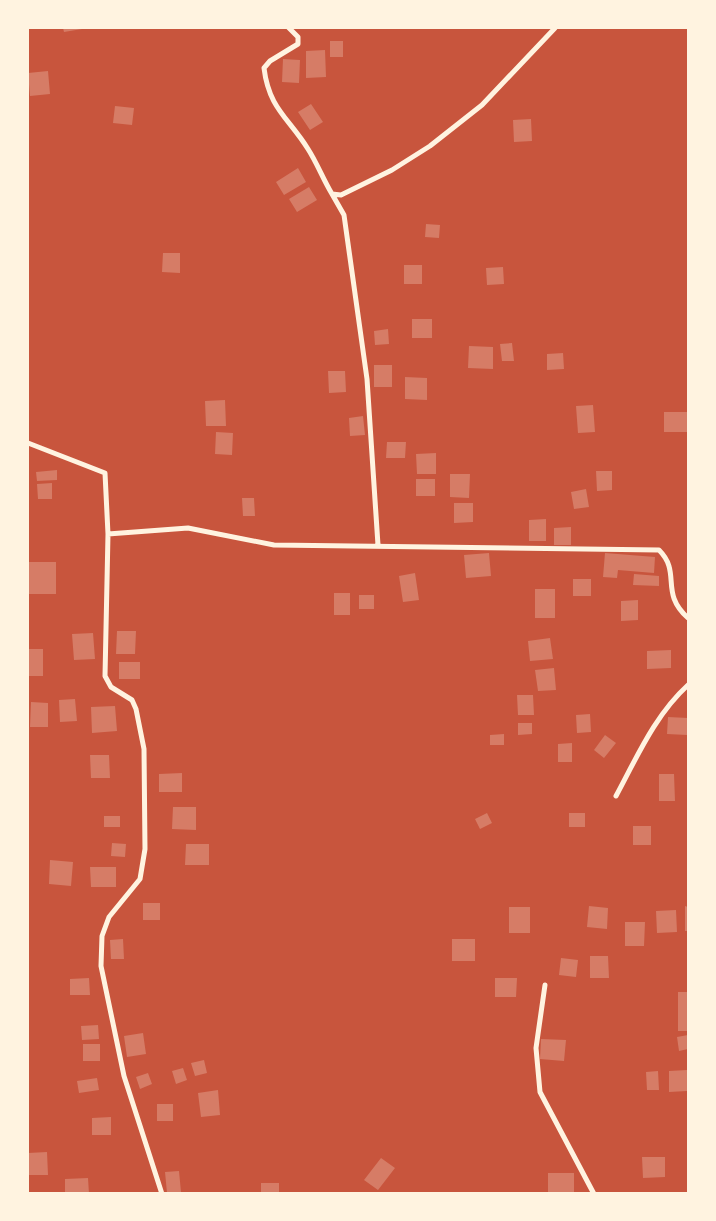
<svg xmlns="http://www.w3.org/2000/svg" width="716" height="1221" font-family="Barlow,sans-serif">
	<style>
		.building { fill: #d67c66 }
		.lines { fill: none; stroke-linecap: round; stroke-linejoin: round }
		.minor { stroke: #fff3e0; stroke-width: 5 }
	</style>
	<rect width="100%" height="100%" fill="#c8553d"/>
	<!-- building -->
	<path class="building" d="M63,28H82V29L64,32Z
		M330,41H343V57H330Z
		M325,50L326,77L306,78V51Z
		M283,59L300,60L299,83L282,82Z
		M48,71L50,94L30,96L28,73Z
		M311,104L323,122L310,130L298,112Z
		M115,106L134,108L132,125L113,123Z
		M531,119L532,141L514,142L513,120Z
		M298,168L306,182L284,195L276,182Z
		M309,187L317,200L297,212L289,199Z
		M426,224L440,225L439,238L425,237Z
		M163,253H180V273L162,272Z
		M404,265H422V284H404Z
		M503,267L504,284L487,285L486,268Z
		M412,319H432V338H412Z
		M388,329L389,344L375,345L374,331Z
		M512,343L514,361H502L500,344Z
		M469,346L493,347V369L468,368Z
		M563,353L564,369L547,370V354Z
		M374,365H392V387H374Z
		M328,371H345L346,392L329,393Z
		M405,377L427,378V400L405,399Z
		M225,400L226,426H206L205,401Z
		M593,405L595,432L578,433L576,406Z
		M664,412H687V432H664Z
		M363,416L365,435L350,436L349,418Z
		M216,432L233,433L232,455L215,454Z
		M387,442H406L405,458H386Z
		M436,453V474H417L416,454Z
		M57,470V480L37,481L36,472Z
		M596,471H612V490L597,491Z
		M450,474H470L469,498L450,497Z
		M416,479H435V496H416Z
		M52,483V499H38L37,484Z
		M586,489L589,507L574,509L571,492Z
		M242,498H254L255,516H243Z
		M454,503H473V522L454,523Z
		M546,519V541H529V520Z
		M571,527V545H554V528Z
		M489,553L491,576L466,578L464,555Z
		M605,553L655,557L654,573L618,570L617,578L603,577Z
		M29,562H56V594H29Z
		M415,573L419,600L403,602L399,576Z
		M634,574L659,576V586L633,585Z
		M573,579H591V596H573Z
		M535,589H555V618H535Z
		M334,593H350V615H334Z
		M359,595H374V609H359Z
		M638,600V620L621,621V601Z
		M117,631H136L135,654H116Z
		M93,633L95,659L74,660L72,634Z
		M550,638L553,659L530,661L528,641Z
		M28,649H43V676H28Z
		M671,650V668L647,669V651Z
		M119,662H140V679H119Z
		M554,668L556,690L538,691L535,670Z
		M517,695H533L534,715H518Z
		M75,699L77,721L60,722L59,700Z
		M31,702L48,703V727H30Z
		M115,706L117,731L92,733L91,707Z
		M590,714L591,732L577,733L576,715Z
		M668,717L688,718L687,735L667,734Z
		M518,723H532V734L518,735Z
		M504,734V745H490V735Z
		M605,735L616,743L604,758L594,750Z
		M572,743V762H558V744Z
		M90,755H109L110,778H91Z
		M182,773V792H159V774Z
		M659,774H674L675,801H659Z
		M173,807H196V830L172,829Z
		M487,813L492,823L480,829L475,819Z
		M569,813H585V827H569Z
		M104,816H120V827H104Z
		M633,826H651V845H633Z
		M112,843L126,844L125,857L111,856Z
		M186,844H209V865H185Z
		M50,860L73,862L71,886L49,884Z
		M90,867H116V887H91Z
		M143,903H160V920H143Z
		M589,906L608,908L607,929L587,927Z
		M685,906L688,907V931H685Z
		M509,907H530V933H509Z
		M676,910L677,932L657,933L656,911Z
		M625,922H645L644,946H625Z
		M123,939L124,959H111L110,940Z
		M452,939H475V961H452Z
		M590,956H608L609,978H590Z
		M561,958L578,960L576,977L559,975Z
		M89,978L90,995H70V979Z
		M495,978H517L516,997H495Z
		M678,992H688V1031H678Z
		M98,1025L99,1039L82,1040L81,1026Z
		M143,1033L146,1054L127,1057L124,1036Z
		M688,1035V1049L679,1051L677,1037Z
		M541,1039L566,1040L564,1061L540,1059Z
		M83,1044H100V1061H83Z
		M204,1060L207,1073L195,1076L191,1063Z
		M183,1068L187,1080L176,1084L172,1071Z
		M687,1070V1091L669,1092V1071Z
		M658,1071L659,1090H647L646,1072Z
		M148,1073L152,1084L140,1089L136,1077Z
		M97,1078L99,1090L79,1093L77,1081Z
		M218,1090L220,1115L201,1117L198,1093Z
		M157,1104H173V1121H157Z
		M111,1117V1135H92V1118Z
		M47,1152L48,1175H28V1153Z
		M642,1157H665V1177L643,1178Z
		M381,1158L395,1168L378,1190L364,1180Z
		M179,1171L181,1192L167,1193L165,1172Z
		M548,1173H574V1194H548Z
		M88,1178L89,1194H65V1179Z
		M261,1183H279V1194H261Z"/>
	<g class="lines">
		<!-- minor -->
		<path class="minor" d="M289,28L298,37V44L270,61L264,68C269,109 289,118 308,149C317,163 323,179 332,194L341,195L392,170L430,146L482,105L555,28
			M332,194L344,215L367,379L378,545
			M28,443L105,473L108,534L105,676L111,687L132,700L136,709L144,749L145,849L140,879L109,917L102,936L101,966L124,1076L162,1194
			M108,534L188,528L274,545L659,550C682,573 659,592 688,618
			M616,796C637,757 655,715 688,685
			M545,985L536,1048L540,1092L594,1194"/>
	</g>
	<!-- border -->
	<rect width="716" height="1221" fill="none" stroke="#fff3e0" stroke-width="58"/>
</svg>
